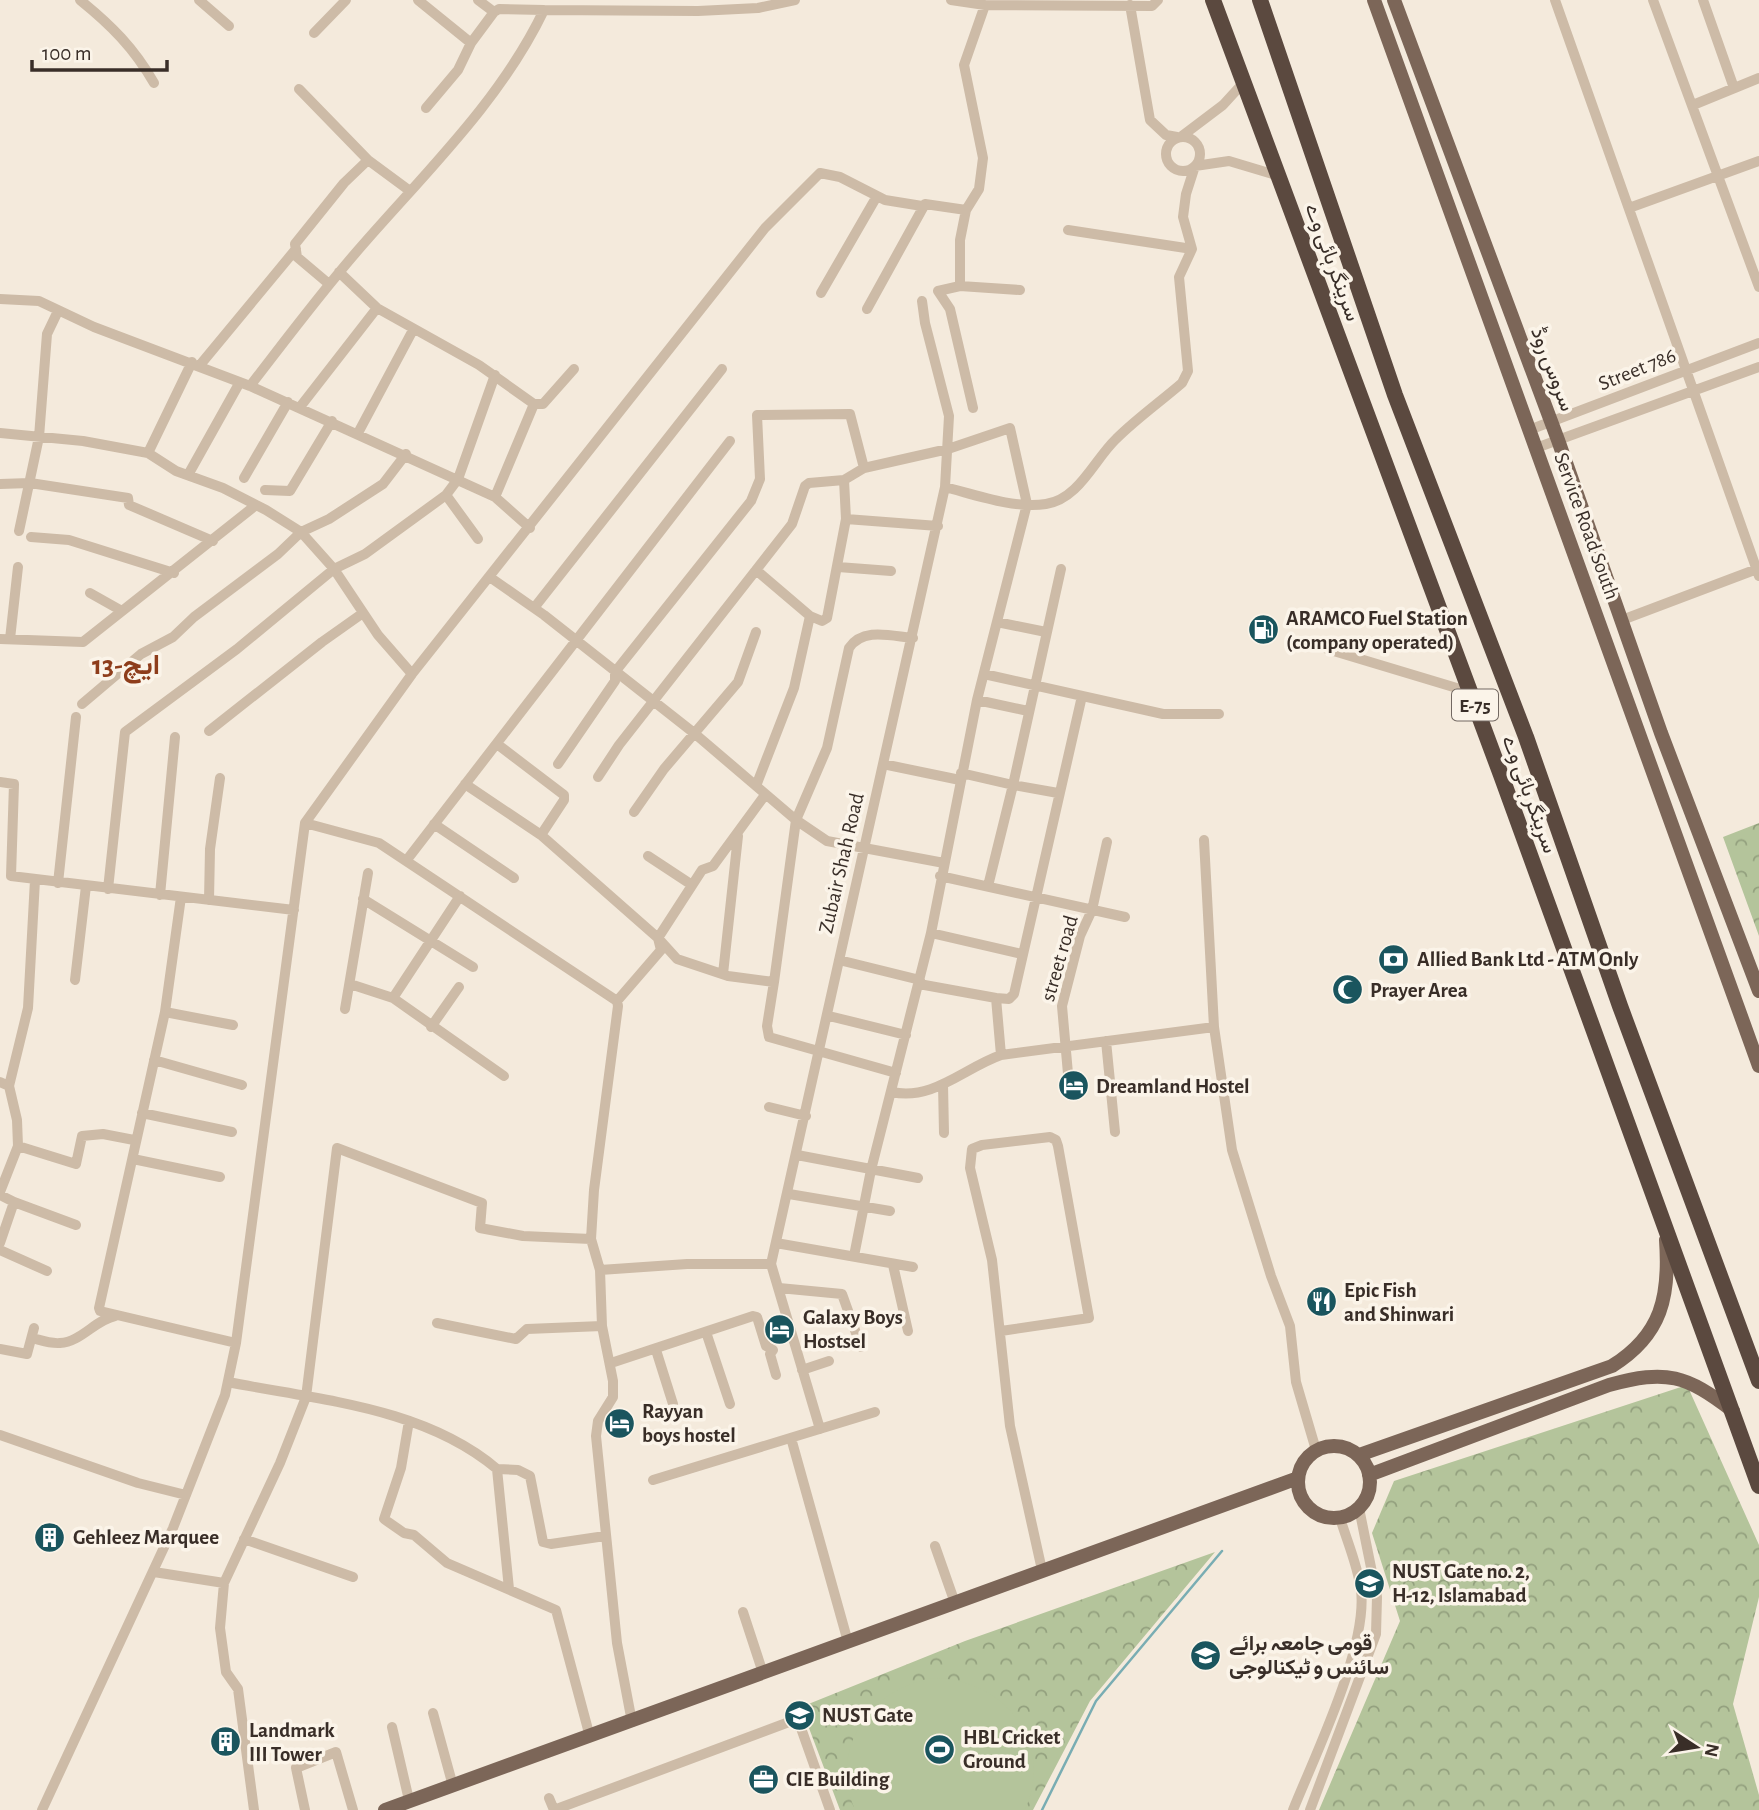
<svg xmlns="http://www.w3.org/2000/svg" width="1759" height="1810" font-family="'Alegreya Sans',Vazirmatn,sans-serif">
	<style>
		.forest { fill: url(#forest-crowns) }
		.garden { fill: #b4c49b }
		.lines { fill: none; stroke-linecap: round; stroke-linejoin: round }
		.stream { stroke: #79adb3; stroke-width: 2.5 }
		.minor { stroke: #cdbba7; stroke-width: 10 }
		.major { stroke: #7c6658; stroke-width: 14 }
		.highway { stroke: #5b493f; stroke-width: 16 }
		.labels { text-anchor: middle; stroke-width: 7; stroke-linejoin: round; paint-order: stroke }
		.shield { fill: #fbf4e9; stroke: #736962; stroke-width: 2 }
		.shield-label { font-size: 19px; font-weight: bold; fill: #392e28 }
		.street-label { font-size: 21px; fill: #392e28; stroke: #fbf4e9 }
		.poi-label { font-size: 21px; font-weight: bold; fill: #392e28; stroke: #fbf4e9; text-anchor: start }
		.district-label { font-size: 28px; font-weight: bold; fill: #8e3d1b; stroke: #fbf4e9 }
	</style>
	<defs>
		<pattern id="forest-crowns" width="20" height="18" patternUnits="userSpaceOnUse" patternTransform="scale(1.75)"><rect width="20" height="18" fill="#b4c49b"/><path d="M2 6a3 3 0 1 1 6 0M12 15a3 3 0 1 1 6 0" fill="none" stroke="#93a07e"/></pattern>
	</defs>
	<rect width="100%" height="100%" fill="#f4eadc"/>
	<!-- forest -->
	<path class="forest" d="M1759,823V936L1723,837Z
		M1687,1385L1759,1545V1597L1733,1704L1759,1795V1810H1319L1400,1621L1372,1533L1394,1481Z
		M1215,1552L1090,1701L1033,1810H840L801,1707L965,1641Z"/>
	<!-- garden -->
	<path class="garden" d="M932,1678C1003,1678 1055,1741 1025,1810H855C828,1749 870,1689 932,1678Z"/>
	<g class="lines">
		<!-- stream -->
		<path class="stream" d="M1042,1810L1096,1701L1222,1551"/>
		<!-- minor -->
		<path class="minor" d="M80,0C111,25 134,48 154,83
			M199,0L229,26
			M418,0L471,43L494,12L499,9L544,10
			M478,0L494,12
			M951,0L985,5L1152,6L1158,0
			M1555,0L1759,576
			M1653,0L1759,287
			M1703,0L1734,88
			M1130,5L1150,120L1166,135L1177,137
			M314,33L346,0
			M299,89L368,160
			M1693,105L1759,78
			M426,108L458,70L471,43
			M1182,136L1223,105L1244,82
			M1166 154a17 17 0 1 1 34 0a17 17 0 1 1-34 0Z
			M1629,208L1759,161
			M1068,230L1192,249
			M339,272L377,308L479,365L534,404H543L574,369
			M329,284L297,257L295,244L344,183L368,160L410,191
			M960,286V240L966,210
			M821,293L877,196
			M0,299L39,301L94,327L250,386L495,497L530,528
			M867,309L925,204L966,210L979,189L983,158L964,65L985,5
			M200,365L296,249
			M250,386C288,337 325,287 366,241C430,168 502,98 544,10L698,11L758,8L795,0
			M300,407L377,308
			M973,408L950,309L938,291L960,286L1020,290
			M1529,430L1759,343
			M0,433L83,441L148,453L176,471L223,488L266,510L301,532L334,569L378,635L412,674
			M358,433L413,330
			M1536,448L1759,367
			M148,453L192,362
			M188,475L240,382
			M244,478L288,402
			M0,484L30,483L128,498L129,505L213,541
			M945,487C976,495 1015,509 1046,504C1079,499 1094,460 1116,439C1136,419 1160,402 1182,383L1188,371L1179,277L1192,249L1183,217L1186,194L1195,166L1229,161L1279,176
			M265,490L290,491L332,421
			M446,495L478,539
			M495,497L534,404
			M846,519L938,526
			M19,531L39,437L47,334L58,311
			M31,537L69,540L174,573
			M838,567L891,571
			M756,570L810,616
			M491,578L544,615L694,733L796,820L827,841L944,863
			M90,593L122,611
			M534,608L722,369
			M1622,620L1757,569
			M997,622L1046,632
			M0,639L83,642L256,505
			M10,639L18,567
			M1327,649L1470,692
			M984,674L1163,714H1219
			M977,700L1028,711
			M82,704L141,654L173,637L194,617L278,554L301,532L329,519L383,484L406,454
			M209,731L322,642L363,613
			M497,744L564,795V800L541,835
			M558,764L615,681V672L751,501L760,479L757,415L850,414L864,468
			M883,764L960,780
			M961,773L1013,785L988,886
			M598,777L619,745L792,524L805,486L809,483L844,480L864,468L948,449L1010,428L1027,504L977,700L931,933L871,1170L854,1256
			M0,782L14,784L11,876L294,910
			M465,784L541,835L658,938L677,959L728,976L774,982L767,1026L769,1037L896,1073
			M756,786L794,688L810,616L822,621L827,618L846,519L844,480
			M1058,793L1013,785L1061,569
			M634,812L664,769L738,682L756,632
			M305,823L379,843L617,1001L618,1006L594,1190L591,1239L600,1270L602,1326L613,1381V1397L598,1421L596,1436L617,1643L632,1722
			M434,824L514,878
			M1204,840L1214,1027L1232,1150L1271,1276L1290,1326L1296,1382L1316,1450
			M648,856L692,885
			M406,861L730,441
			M940,876L1125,917
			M58,883L76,717
			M108,889L125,732L237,649L334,569L365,554L446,495L458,479L495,375
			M160,895L175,737
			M181,897L165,1012L99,1308L100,1311L236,1343
			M363,899L473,967
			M209,900L210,849L220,778
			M931,933L1022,954
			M839,960L920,980
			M723,974L738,836
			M75,980L86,886
			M774,982L796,820L827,748L849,648C863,627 891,636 913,638
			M350,984L393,998L504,1076
			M919,984L996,998
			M393,998L460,896
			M617,1001L661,950L658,938L702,870L713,866L765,795
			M345,1009L368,873
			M165,1012L233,1025
			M829,1016L906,1035
			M431,1027L459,987
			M1106,1041L1115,1132
			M1001,1055L996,998L1009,999L1014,994L1082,696
			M154,1060L242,1085
			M0,1082L9,1086L28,1008L35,880
			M943,1084L944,1133
			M1069,1085L1062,1006L1080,936L1092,910L1107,842
			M892,1092C933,1101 964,1068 1001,1055L1214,1027
			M769,1107L806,1116
			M142,1113L232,1132
			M18,1146L76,1164L82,1136L103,1134L134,1140
			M797,1155L918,1178
			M133,1159L220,1177
			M0,1192L18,1146L17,1120L9,1086
			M789,1194L890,1211
			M0,1195L14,1202L0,1243
			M14,1202L76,1225
			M776,1243L913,1267
			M0,1250L47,1271
			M893,1265L908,1331
			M600,1270L687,1264H771
			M779,1288L842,1294L861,1347
			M437,1323L516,1339L527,1329L602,1326
			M1001,1331L1089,1318L1058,1146L1056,1140L1050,1137L982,1145L972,1149L970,1168L992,1260L1010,1426L1042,1570
			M706,1332L730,1404
			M32,1338C40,1340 51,1344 60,1343C81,1342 95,1320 115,1316
			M0,1349L27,1354L34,1328
			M656,1350L673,1404
			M773,1350L770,1354L776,1375
			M611,1363L753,1316L757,1317L766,1346L773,1350
			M802,1370L829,1361
			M228,1382C318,1400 424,1407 497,1469L509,1589
			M409,1421L401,1468L384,1519L404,1533L414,1535L447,1563L556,1610L590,1737
			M820,1429L771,1264L945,487L949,416L925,323L922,301
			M0,1435L138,1483L186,1495
			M791,1438L848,1642
			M497,1469L518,1470L530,1476L543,1542L551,1544L605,1536
			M653,1480L875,1412
			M244,1539L353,1577
			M935,1546L955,1603
			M154,1572L224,1583
			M743,1612L763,1673
			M433,1713L453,1786
			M796,1714L830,1810
			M392,1727L409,1800
			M549,1798L554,1810L797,1719
			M42,1810L173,1528L225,1395L236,1343L305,823L412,674L765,228L820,173L840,177L885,200L922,206
			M254,1810L238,1689L226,1672L220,1628L224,1583L280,1463L306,1397L337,1148L482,1203L480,1228L523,1236L591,1239
			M305,1810L296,1768L336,1752L353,1810
			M1293,1810C1315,1755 1368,1647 1361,1590C1358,1566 1347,1541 1340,1518
			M1310,1810L1376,1634L1377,1597L1359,1508"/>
		<!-- major -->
		<path class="major" d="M1374,0L1759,1066
			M1394,0L1558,440L1661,733L1759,991
			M1298 1482a36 36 0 1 1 72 0a36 36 0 1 1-72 0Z
			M1359,1455L1612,1366C1662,1335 1670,1296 1666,1240
			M1369,1475L1609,1385C1667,1369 1686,1375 1733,1411
			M385,1810L1298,1478"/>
		<!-- highway -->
		<path class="highway" d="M1213,0L1501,775L1759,1486
			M1260,0L1395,395L1526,737L1620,1006L1759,1381"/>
	</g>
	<!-- icons -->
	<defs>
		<symbol id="fuel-disc" viewBox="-11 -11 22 22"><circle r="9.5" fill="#1a555e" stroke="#fbf4e9"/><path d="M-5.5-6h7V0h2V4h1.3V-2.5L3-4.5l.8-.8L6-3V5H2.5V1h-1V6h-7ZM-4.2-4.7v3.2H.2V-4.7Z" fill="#fff"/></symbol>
		<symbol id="bank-disc" viewBox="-11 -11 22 22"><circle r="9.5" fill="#1a555e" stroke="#fbf4e9"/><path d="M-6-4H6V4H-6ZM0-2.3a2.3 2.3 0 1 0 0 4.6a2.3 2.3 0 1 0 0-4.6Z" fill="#fff"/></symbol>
		<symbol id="mosque-disc" viewBox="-11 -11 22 22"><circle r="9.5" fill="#1a555e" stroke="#fbf4e9"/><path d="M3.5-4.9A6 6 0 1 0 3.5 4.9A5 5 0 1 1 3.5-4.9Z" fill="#fff"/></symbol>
		<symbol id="hotel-disc" viewBox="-11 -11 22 22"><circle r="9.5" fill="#1a555e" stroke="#fbf4e9"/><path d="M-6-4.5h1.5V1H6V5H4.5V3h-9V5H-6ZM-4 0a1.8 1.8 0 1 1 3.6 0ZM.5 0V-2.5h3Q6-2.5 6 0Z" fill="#fff"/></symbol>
		<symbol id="restaurant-disc" viewBox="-11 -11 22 22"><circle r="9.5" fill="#1a555e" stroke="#fbf4e9"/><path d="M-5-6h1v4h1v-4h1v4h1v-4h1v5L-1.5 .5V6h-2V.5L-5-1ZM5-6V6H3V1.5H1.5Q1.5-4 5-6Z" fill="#fff"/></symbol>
		<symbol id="building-disc" viewBox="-11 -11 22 22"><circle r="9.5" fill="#1a555e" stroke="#fbf4e9"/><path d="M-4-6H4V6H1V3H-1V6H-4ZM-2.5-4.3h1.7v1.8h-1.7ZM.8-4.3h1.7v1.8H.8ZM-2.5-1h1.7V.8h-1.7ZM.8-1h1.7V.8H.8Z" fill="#fff"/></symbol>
		<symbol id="university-disc" viewBox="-11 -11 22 22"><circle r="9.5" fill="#1a555e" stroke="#fbf4e9"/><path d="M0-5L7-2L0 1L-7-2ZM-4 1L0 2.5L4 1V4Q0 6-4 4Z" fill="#fff"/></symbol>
		<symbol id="stadium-disc" viewBox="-11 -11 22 22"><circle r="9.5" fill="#1a555e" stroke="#fbf4e9"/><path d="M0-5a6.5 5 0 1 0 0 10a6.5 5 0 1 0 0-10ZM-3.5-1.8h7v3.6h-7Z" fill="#fff"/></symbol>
		<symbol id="office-disc" viewBox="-11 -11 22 22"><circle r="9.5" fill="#1a555e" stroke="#fbf4e9"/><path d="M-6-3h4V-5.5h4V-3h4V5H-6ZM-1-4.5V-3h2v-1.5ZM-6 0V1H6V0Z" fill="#fff"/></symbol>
	</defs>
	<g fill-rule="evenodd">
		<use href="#fuel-disc" x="1246" y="612" width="35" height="35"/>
		<use href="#bank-disc" x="1376" y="942" width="35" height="35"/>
		<use href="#mosque-disc" x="1330" y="972" width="35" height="35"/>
		<use href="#hotel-disc" x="1056" y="1068" width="35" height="35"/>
		<use href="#restaurant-disc" x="1304" y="1284" width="35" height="35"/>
		<use href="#hotel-disc" x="762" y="1312" width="35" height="35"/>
		<use href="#hotel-disc" x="602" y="1406" width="35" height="35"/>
		<use href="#building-disc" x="32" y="1520" width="35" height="35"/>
		<use href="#university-disc" x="1352" y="1566" width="35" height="35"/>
		<use href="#university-disc" x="1188" y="1638" width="35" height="35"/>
		<use href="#university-disc" x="782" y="1698" width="35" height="35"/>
		<use href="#building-disc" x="208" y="1724" width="35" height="35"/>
		<use href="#stadium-disc" x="922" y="1732" width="35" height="35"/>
		<use href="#office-disc" x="746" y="1762" width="35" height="35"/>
	</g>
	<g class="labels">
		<!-- shield labels -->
		<rect class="shield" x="1452" y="689.5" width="46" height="31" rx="5"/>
		<g class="shield-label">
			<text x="1475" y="712">E-75</text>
		</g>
		<!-- street labels -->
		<g class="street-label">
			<text transform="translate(1333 262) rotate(70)" y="7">سرینگر ہائی وے</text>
			<text transform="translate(1553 369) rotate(69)" y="7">سروس روڈ</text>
			<text transform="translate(1637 369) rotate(-22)" y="7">Street 786</text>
			<text transform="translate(1587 526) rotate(70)" y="7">Service Road South</text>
			<text transform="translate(1530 794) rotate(70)" y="7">سرینگر ہائی وے</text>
			<text transform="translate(841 863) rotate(-77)" y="7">Zubair Shah Road</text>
			<text transform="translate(1059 958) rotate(-74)" y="7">street road</text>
		</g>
		<!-- poi labels -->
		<g class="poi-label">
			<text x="1286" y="625">ARAMCO Fuel Station<tspan x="1286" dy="24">(company operated)</tspan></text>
			<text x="1417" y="966">Allied Bank Ltd - ATM Only</text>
			<text x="1370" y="997">Prayer Area</text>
			<text x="1096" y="1093">Dreamland Hostel</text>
			<text x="1344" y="1297">Epic Fish<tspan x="1344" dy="24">and Shinwari</tspan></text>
			<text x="803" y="1324">Galaxy Boys<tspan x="803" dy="24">Hostsel</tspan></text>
			<text x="642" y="1418">Rayyan<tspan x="642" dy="24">boys hostel</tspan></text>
			<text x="73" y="1544">Gehleez Marquee</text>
			<text x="1392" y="1578">NUST Gate no. 2,<tspan x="1392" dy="24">H-12, Islamabad</tspan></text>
			<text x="1229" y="1650">قومی جامعہ برائے<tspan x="1229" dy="24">سائنس و ٹیکنالوجی</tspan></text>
			<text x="822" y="1722">NUST Gate</text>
			<text x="249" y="1737">Landmark<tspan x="249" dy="24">III Tower</tspan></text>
			<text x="963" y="1744">HBL Cricket<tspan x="963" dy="24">Ground</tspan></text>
			<text x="786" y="1786">CIE Building</text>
		</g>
		<!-- district labels -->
		<g class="district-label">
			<text x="126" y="674">ایچ-13</text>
		</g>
	</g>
	<!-- north arrow -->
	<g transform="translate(1696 1747) rotate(102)" stroke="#fbf4e9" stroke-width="5" paint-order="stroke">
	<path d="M0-5L12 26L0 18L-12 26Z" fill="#392e28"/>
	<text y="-10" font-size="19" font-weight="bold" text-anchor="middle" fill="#392e28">N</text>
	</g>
	<!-- scale -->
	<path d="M32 60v10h135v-10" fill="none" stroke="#392e28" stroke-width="3.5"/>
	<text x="42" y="60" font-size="21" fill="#392e28" stroke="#fbf4e9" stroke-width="5" paint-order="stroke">100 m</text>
</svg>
